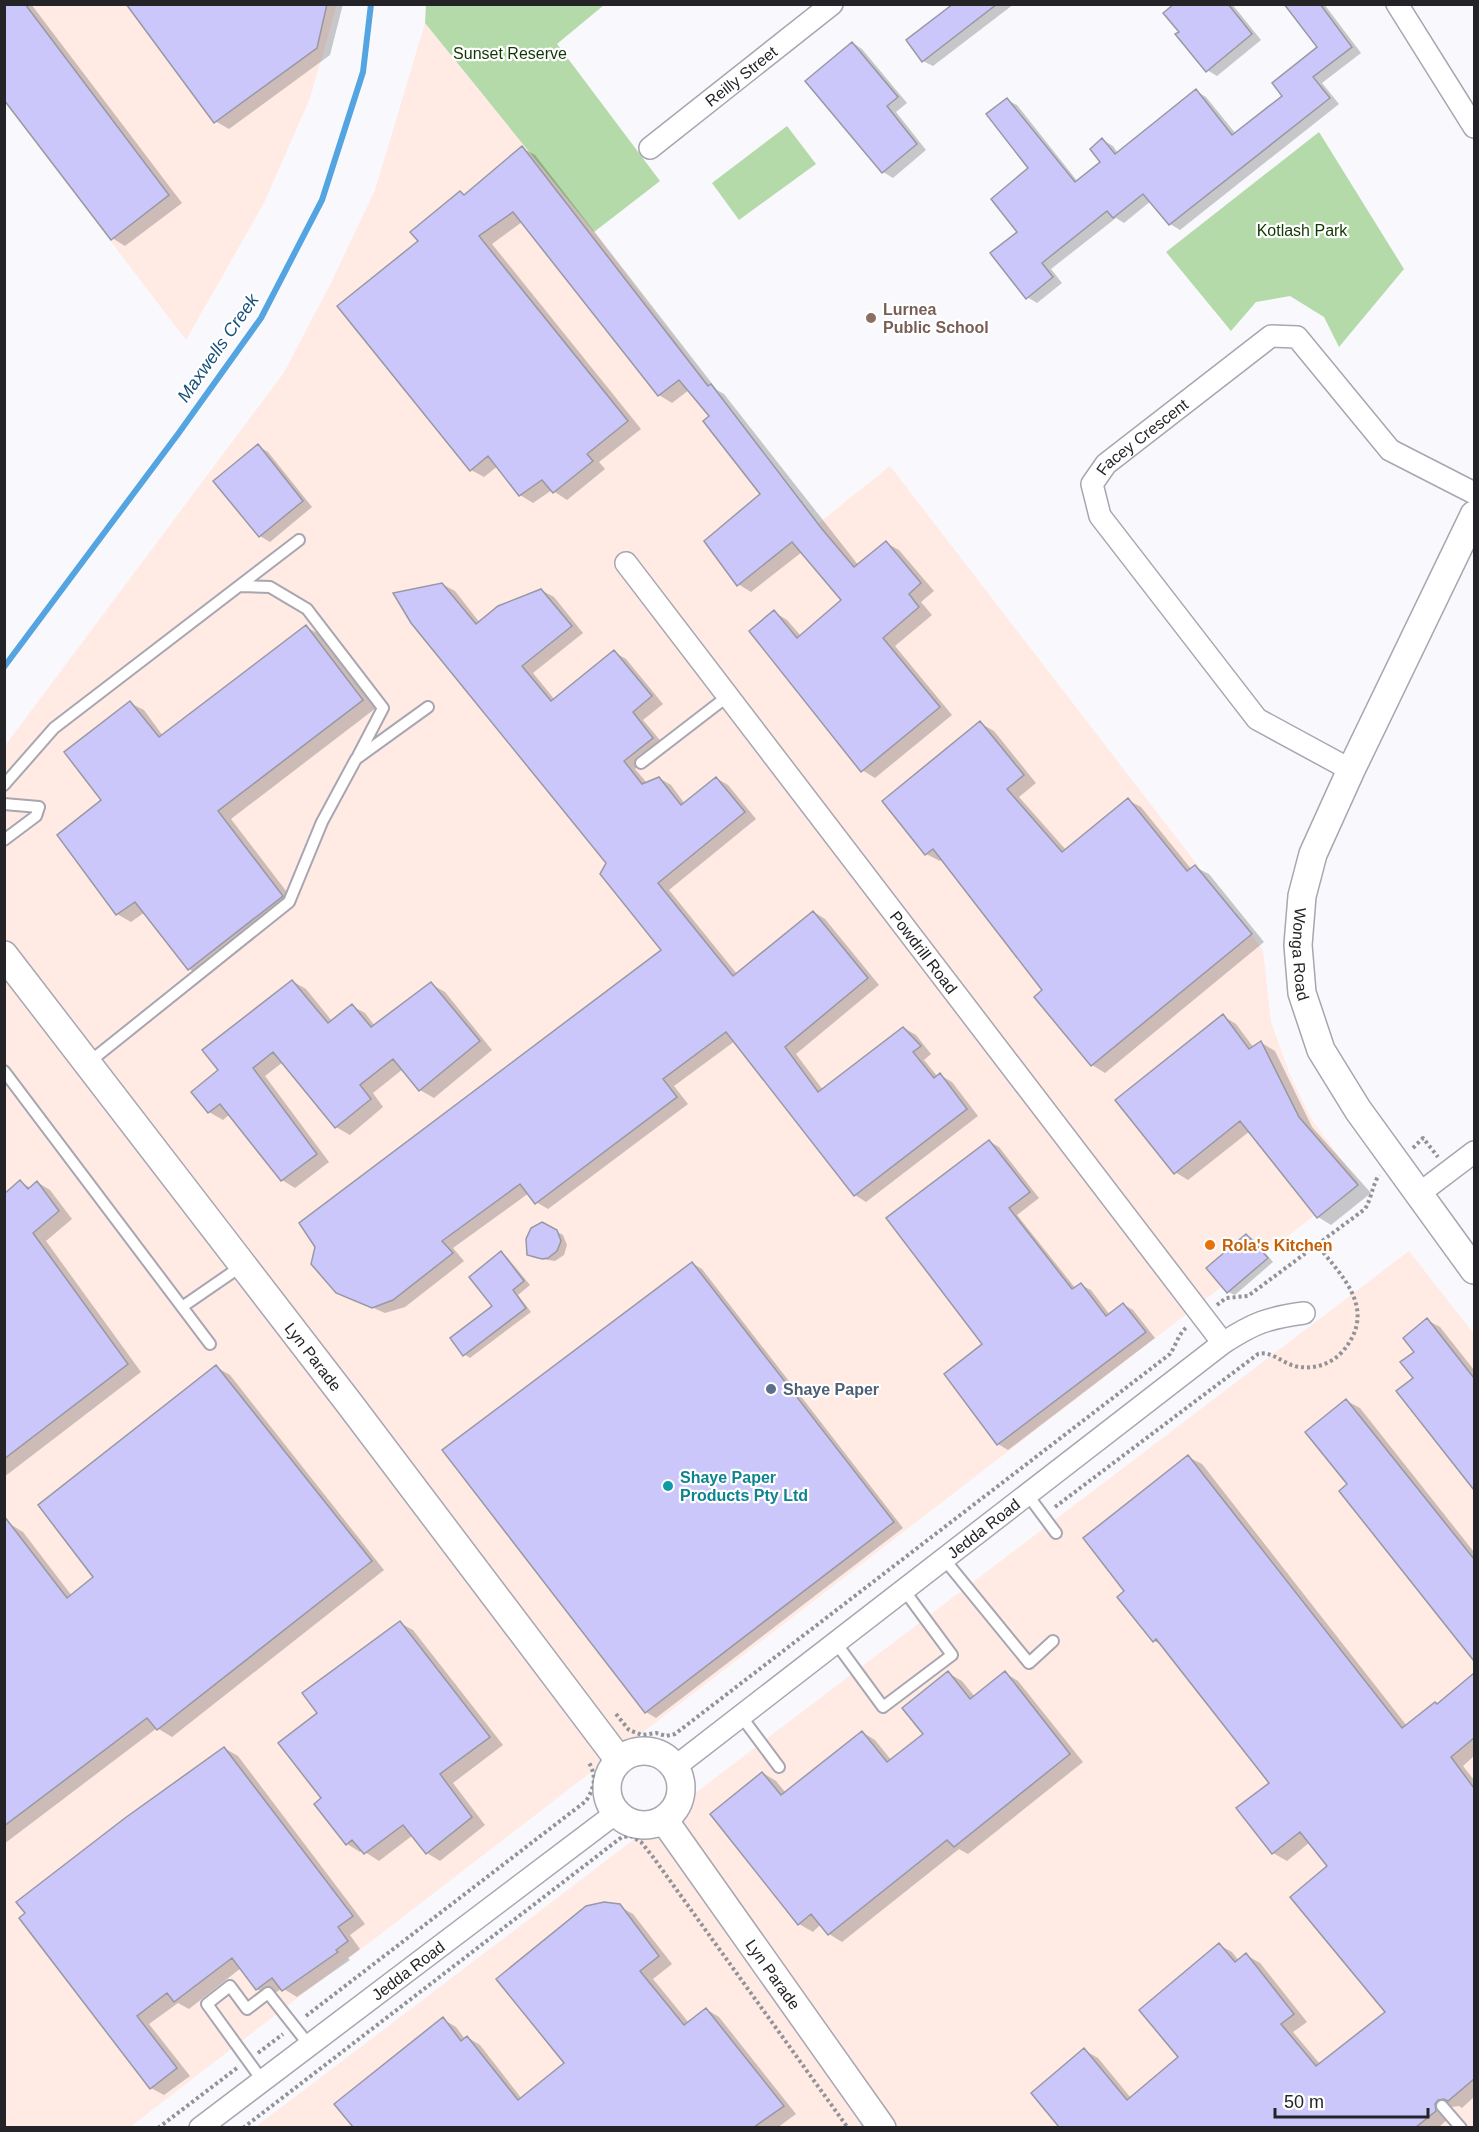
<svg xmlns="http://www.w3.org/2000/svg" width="1479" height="2132" font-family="Arial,sans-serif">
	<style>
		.industrial { fill: #ffeae4 }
		.green { fill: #b3daa8 }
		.shadow { fill: #0003 }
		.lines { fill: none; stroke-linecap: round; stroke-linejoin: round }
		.stream { stroke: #53a4e1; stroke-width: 6 }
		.building { fill: #cbc7fb; stroke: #9898a3; stroke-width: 1.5 }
		.service-casing { stroke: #a7a6b1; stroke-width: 14 }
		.minor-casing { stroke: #a7a6b1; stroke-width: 24 }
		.tertiary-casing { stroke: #a7a6b1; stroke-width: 30 }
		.path { stroke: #939397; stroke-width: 4; stroke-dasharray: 3 3; stroke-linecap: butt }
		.service { stroke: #fff; stroke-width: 10 }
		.minor { stroke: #fff; stroke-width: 21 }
		.tertiary { stroke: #fff; stroke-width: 27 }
		.education-dot { fill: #8d6e63; stroke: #fff; stroke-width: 2 }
		.food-dot { fill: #e8710a; stroke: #fff; stroke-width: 2 }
		.service-dot { fill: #5c6f8a; stroke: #fff; stroke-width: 2 }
		.culture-dot { fill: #0f9aa8; stroke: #fff; stroke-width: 2 }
		.labels { text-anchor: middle; stroke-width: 4.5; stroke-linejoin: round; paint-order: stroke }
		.park-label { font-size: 16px; fill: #113803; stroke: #fff }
		.street-label { font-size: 16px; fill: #242428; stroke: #fff }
		.education-label { font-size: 16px; font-weight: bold; fill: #785e54; stroke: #fff; text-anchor: start }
		.food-label { font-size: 16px; font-weight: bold; fill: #c56008; stroke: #fff; text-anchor: start }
		.service-label { font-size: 16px; font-weight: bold; fill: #4e5e75; stroke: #fff; text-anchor: start }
		.culture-label { font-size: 16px; font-weight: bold; fill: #0d838f; stroke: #fff; text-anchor: start }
		.water-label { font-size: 18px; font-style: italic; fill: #15517a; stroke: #fff }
	</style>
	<rect width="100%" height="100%" fill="#f9f9fd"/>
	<!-- industrial -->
	<path class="industrial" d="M5,5H336L334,15L310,98L264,203L186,340L5,103Z
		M425,23L594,232L815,526L890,466L1263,950L1271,1022L1290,1075L1312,1120L1358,1182L130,2127H5L4,747L283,374L330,285L375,190Z
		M1409,1251L1474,1334V2127L254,2128Z"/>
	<!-- green -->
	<path class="green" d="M426,5H604L557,44L660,181L594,232L425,23Z
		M787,126L816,164L739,220L712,183Z
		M1319,132L1404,269L1339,347L1324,317L1290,296L1256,302L1231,331L1166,252Z"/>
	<!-- shadow -->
	<path class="shadow" d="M4,4H31L182,203L125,246L112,238Z
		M128,4H343L330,55L229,129L215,121Z
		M955,4H1014L933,66L923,61Z
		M1176,4H1232L1261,40L1217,76L1207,70L1181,32Z
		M1286,4H1324L1361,53L1322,83L1339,104L1180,230L1170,224L1151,201L1124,223L1116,218L1051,269L1062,283L1037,303L1027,297L1019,232L1030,169L1007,100L1017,105L1078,182L1102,162L1103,140L1113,146L1118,153L1196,91L1206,97L1236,134L1284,96L1319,47Z
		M853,43L862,49L907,103L896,112L926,150L893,178L883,172Z
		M522,148L535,155L717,390L724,394L859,566L886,543L899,550L934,591L921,602L932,615L895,646L952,715L875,778L862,770L774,612L787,620L801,636L843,601L802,552L751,592L738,584L762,494L711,416L689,390L672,403L659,395L522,222L492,244L641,429L599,462L605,469L567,500L552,490L533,503L520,495L498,466L484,477L471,470L420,242L460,193L465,196Z
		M258,446L268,452L312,507L270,542L260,536Z
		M442,584L455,591L480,623L541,590L554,597L583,633L533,673L555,700L614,652L626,659L663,704L643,720L664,745L635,769L647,783L659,778L671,785L685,804L716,778L728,785L756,819L669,890L737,974L814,912L825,919L879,985L796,1054L823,1090L904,1028L916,1035L931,1054L924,1060L938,1077L940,1075L952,1082L978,1116L866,1202L855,1195L735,1041L674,1086L688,1104L548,1209L536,1202L529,1193L453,1248L464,1261L405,1307L385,1313L337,1292L663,950L608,863Z
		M306,627L319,634L376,708L231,819L296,904L203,977L189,969L145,912L131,922L117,914L104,800L130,703L144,710L163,736Z
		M980,723L994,731L1036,783L1019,797L1066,850L1128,800L1141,807L1192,870L1195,867L1209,874L1264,942L1105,1073L1092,1065L1045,990L942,859L940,861L926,854Z
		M292,981L306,989L332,1021L352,1006L365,1013L375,1026L431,984L445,992L492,1050L434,1098L420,1090L403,1069L373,1093L383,1107L350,1135L336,1127L283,1062L265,1076L329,1162L295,1188L282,1180L230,1114L223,1120L209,1112L220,1070Z
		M1223,1016L1236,1024L1254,1048L1262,1043L1275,1051L1312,1127L1371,1193L1331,1225L1318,1217L1250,1131L1188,1180L1175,1172Z
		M989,1141L999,1147L1039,1198L1017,1215L1076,1289L1081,1285L1091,1290L1110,1315L1123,1304L1133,1310L1155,1338L1008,1450L998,1444L946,1374L984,1344Z
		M20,1182L31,1188L37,1182L50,1190L72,1219L46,1241L141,1372L4,1477V1195Z
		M542,1223L563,1235L567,1245L564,1255L555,1261L535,1258L528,1254Z
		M1247,1235L1253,1239L1273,1262L1235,1295L1228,1292Z
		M501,1253L507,1257L530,1285L518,1295L531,1312L470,1358L464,1354L494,1307Z
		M692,1263L702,1269L903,1528L656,1718L646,1712Z
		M1427,1320L1440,1327L1474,1370V1488L1398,1392L1415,1378L1416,1352Z
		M216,1367L230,1375L384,1570L172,1737L157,1728L4,1844V1529L10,1524L23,1532L72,1596L95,1578Z
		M1347,1401L1360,1408L1474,1552V1658L1341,1491L1349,1484Z
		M1188,1457L1202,1464L1407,1726L1438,1705L1474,1675V1756L1463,1766L1474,1780V2097L1462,2108L1459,2106L1451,2107L1448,2112L1449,2118L1438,2128H1061L1033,2093L1084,2050L1098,2058L1131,2098L1180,2058L1219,1945L1232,1952L1239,1961L1246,1955L1260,1963L1307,2022L1293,2032L1320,2064L1388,2013L1329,1866L1310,1842L1287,1861L1273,1853L1238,1809L1271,1783L1164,1646L1154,1641L1126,1591Z
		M400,1623L413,1630L503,1745L453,1783L485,1825L440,1861L427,1853L413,1835L379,1861L362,1850L360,1852L347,1844L323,1799L319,1714Z
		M948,1673L962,1681L975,1697L1005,1673L1018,1681L1083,1762L968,1854L959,1849L842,1942L829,1934L821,1924L813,1932L799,1924L763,1773L776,1781L786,1793L862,1732L875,1740L892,1761L925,1734Z
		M224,1748L238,1756L365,1924L350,1935L360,1949L348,1958L350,1960L297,1997L282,1988L270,1997L257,1989L241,1968L189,2009L178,2003L149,2024L190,2076L164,2095L151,2088L21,1918Z
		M619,1906L633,1914L672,1964L653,1979L689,2023L706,2009L719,2017L796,2114L777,2128H355L336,2104L443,2019L456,2027L465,2039L467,2037L480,2045L522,2099L566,2064Z"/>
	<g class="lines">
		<!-- stream -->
		<path class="stream" d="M4,667L178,434L261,318L322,200L363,72L371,4"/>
	</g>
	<!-- building -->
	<path class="building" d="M4,4H25L169,195L111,240L4,100Z
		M126,4H327L317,48L214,123Z
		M953,4H997L922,62L906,40Z
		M1174,4H1228L1252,34L1206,72L1175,34L1179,32L1163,13Z
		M1284,4H1320L1352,47L1313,77L1330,98L1169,225L1143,194L1113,218L1107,211L1042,263L1053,277L1026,299L990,253L1017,232L991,199L1028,168L986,114L1007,98L1075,182L1100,162L1090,149L1102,138L1115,154L1196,89L1232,135L1282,96L1272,83L1317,47Z
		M852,42L898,97L887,106L917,144L882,173L805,81Z
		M522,146L708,386L711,384L822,529L854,567L886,541L921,583L909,594L919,607L883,638L940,707L861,772L749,631L774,610L797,638L841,600L792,542L737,586L704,541L760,494L703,421L709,416L679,380L658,396L513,212L479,236L628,421L587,454L593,461L553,493L542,480L519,496L488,456L470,471L337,306L418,241L410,232L460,191L464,195Z
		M258,444L303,501L259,537L213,481Z
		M442,583L476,624L498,606L541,589L572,626L522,666L551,701L614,650L652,696L633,712L653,738L624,761L642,784L659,777L681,805L716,777L745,812L658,883L733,976L813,911L868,978L785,1047L818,1092L903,1027L921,1046L913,1052L934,1078L940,1073L967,1109L854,1196L726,1032L663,1079L677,1097L535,1204L520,1184L442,1241L453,1253L393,1300L372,1308L336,1293L311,1264L315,1247L299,1223L661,950L600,874L606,863L411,623L393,593Z
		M306,625L363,700L218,811L283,896L188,970L135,902L116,915L57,835L101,800L64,752L130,701L159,737Z
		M980,721L1024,775L1007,789L1062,852L1128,798L1187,871L1195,865L1252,934L1091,1066L1034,997L1042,990L933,849L925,855L882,801Z
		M292,980L328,1023L352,1004L371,1027L431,982L480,1041L419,1091L393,1059L360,1085L371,1099L335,1128L273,1052L253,1068L317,1154L281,1181L220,1104L208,1113L191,1092L218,1070L202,1050Z
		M1223,1014L1249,1049L1261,1041L1299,1117L1358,1185L1317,1218L1240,1121L1174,1174L1115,1100Z
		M989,1140L1030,1192L1009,1208L1072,1289L1081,1283L1106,1316L1123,1303L1146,1332L997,1445L944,1374L982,1344L886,1218Z
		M20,1180L28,1189L37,1181L59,1211L33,1233L128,1364L4,1459V1194Z
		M542,1222L557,1230L561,1241L557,1251L548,1258L542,1259L527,1255L526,1239L531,1228Z
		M1246,1234L1268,1258L1227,1293L1206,1268Z
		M501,1251L524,1281L513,1290L526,1308L463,1356L450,1338L492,1306L469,1277Z
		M692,1262L894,1522L645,1713L442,1450Z
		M1427,1318L1474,1378V1490L1396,1391L1413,1378L1400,1362L1414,1352L1403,1338Z
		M216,1365L372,1561L157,1730L147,1718L4,1826V1516L67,1598L93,1577L38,1505Z
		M1346,1399L1474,1559V1661L1339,1491L1347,1484L1305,1432Z
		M1188,1455L1402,1728L1435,1702L1437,1704L1474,1673V1738L1451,1757L1474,1788V2079L1448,2101L1444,2099L1438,2100L1435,2104L1436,2111L1416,2127H1059L1031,2093L1084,2048L1127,2100L1178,2057L1139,2010L1219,1943L1235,1962L1246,1953L1294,2014L1281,2024L1316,2066L1385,2012L1290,1897L1327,1866L1300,1832L1272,1854L1236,1808L1269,1783L1156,1639L1153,1642L1117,1597L1124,1591L1083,1538Z
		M400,1621L490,1737L440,1774L472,1817L426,1854L403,1825L364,1854L352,1840L346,1845L314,1804L321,1798L278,1743L317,1713L302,1693Z
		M948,1671L970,1699L1005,1671L1070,1754L954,1847L947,1840L828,1935L811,1914L798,1925L710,1814L762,1772L781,1795L862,1731L887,1762L923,1734L902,1708Z
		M224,1747L353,1916L338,1927L348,1941L336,1950L338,1952L282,1991L272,1978L256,1990L232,1958L174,2002L167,1993L137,2016L177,2068L150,2089L19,1918L25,1913L16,1902L125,1818Z
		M604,1902L620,1904L659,1956L640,1971L684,2025L706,2008L784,2106L754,2127H353L334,2104L443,2017L461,2041L467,2036L518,2100L564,2063L496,1979L586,1906Z"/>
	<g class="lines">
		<defs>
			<path id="service" d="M240,586L270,587L307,609L383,708L358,756
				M641,763L728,696
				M4,785L54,728L299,540
				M4,804L39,807L36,816L4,840
				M88,1063L289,902L322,822L356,759L428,707
				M4,1071L210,1344
				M182,1307L243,1265
				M1027,1494L1056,1533
				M944,1559L1029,1663L1053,1641
				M836,1643L883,1707L952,1655L904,1590
				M741,1716L779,1767
				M262,2080L207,2004L230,1986L247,2009L268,1993L309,2045
				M1442,2106L1461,2128"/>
			<g id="minor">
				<path d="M1397,4L1474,127"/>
				<path id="s1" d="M650,148L832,4"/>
				<path id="s2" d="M626,563L1223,1343"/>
				<path id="s3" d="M1351,770L1257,719L1100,516L1092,484L1106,464L1271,336L1297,337L1390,450L1474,493"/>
				<path d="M1420,1193L1474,1152"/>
				<path id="s4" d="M675,1767L1223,1343C1254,1323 1267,1318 1304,1313"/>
				<path id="s5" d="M200,2128L616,1813"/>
			</g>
			<g id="tertiary">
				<path id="s6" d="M1474,515L1351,770L1313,854L1302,896L1298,945L1302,993L1321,1050L1358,1110L1474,1270"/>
				<path id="s7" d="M4,955L349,1403L619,1760"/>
				<circle cx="644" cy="1788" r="37"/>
				<path id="s8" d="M664,1820L882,2128"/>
			</g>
		</defs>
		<!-- service casing -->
		<use href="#service" class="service-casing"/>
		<!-- minor casing -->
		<use href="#minor" class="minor-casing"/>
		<!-- tertiary casing -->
		<use href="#tertiary" class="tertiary-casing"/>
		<!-- path -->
		<path class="path" d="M1413,1148L1423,1138L1438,1157
			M1217,1305L1226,1298L1248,1296L1365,1209C1372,1197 1372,1186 1379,1175
			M1055,1507L1258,1354C1272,1350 1285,1366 1300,1367C1315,1369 1331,1364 1342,1352C1378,1311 1344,1278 1317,1245
			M616,1714L629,1730L642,1735L656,1733L666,1736L675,1734L1170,1354C1176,1345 1179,1333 1187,1327
			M306,2016L586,1801C595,1787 597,1776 588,1761
			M258,2053L283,2034
			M158,2128L237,2068
			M243,2128L618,1840L622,1837L631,1836L641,1842L653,1857L848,2128"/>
		<!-- service -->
		<use href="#service" class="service"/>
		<!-- minor -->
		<use href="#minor" class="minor"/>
		<!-- tertiary -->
		<use href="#tertiary" class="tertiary"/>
	</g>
	<!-- markers -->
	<circle class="education-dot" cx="871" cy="318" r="6"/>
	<circle class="food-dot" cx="1210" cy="1245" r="6"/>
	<circle class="service-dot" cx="771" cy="1389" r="6"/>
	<circle class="culture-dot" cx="668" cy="1486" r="6"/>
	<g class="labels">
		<!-- park labels -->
		<g class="park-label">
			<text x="510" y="59">Sunset Reserve</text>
			<text x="1302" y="236">Kotlash Park</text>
		</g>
		<!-- street labels -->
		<g class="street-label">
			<text dy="6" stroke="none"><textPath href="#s1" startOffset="116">Reilly Street</textPath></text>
			<text dy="6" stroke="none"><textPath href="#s3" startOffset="466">Facey Crescent</textPath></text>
			<text dy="6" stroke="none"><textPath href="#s2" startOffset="490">Powdrill Road</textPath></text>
			<text dy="6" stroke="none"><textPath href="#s6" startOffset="477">Wonga Road</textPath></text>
			<text dy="6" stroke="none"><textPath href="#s7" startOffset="507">Lyn Parade</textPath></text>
			<text dy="6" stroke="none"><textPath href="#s4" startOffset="390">Jedda Road</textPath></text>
			<text dy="6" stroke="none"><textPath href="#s5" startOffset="261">Jedda Road</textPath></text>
			<text dy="6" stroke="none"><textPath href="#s8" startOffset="189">Lyn Parade</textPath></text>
		</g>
		<!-- education labels -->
		<g class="education-label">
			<text x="883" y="315">Lurnea<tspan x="883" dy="18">Public School</tspan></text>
		</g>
		<!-- food labels -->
		<g class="food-label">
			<text x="1222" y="1251">Rola's Kitchen</text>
		</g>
		<!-- service labels -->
		<g class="service-label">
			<text x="783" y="1395">Shaye Paper</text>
		</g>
		<!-- culture labels -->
		<g class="culture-label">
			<text x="680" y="1483">Shaye Paper<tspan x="680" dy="18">Products Pty Ltd</tspan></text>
		</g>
		<!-- water labels -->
		<g class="water-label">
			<text transform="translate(218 348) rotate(-55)" y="6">Maxwells Creek</text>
		</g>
	</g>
	<!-- border -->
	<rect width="1479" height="2132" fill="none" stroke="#242428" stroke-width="12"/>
	<!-- scale -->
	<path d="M1275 2108v9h153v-9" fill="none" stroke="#242428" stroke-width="3"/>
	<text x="1284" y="2108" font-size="18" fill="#242428" stroke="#ffffff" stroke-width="4.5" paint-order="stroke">50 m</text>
</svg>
